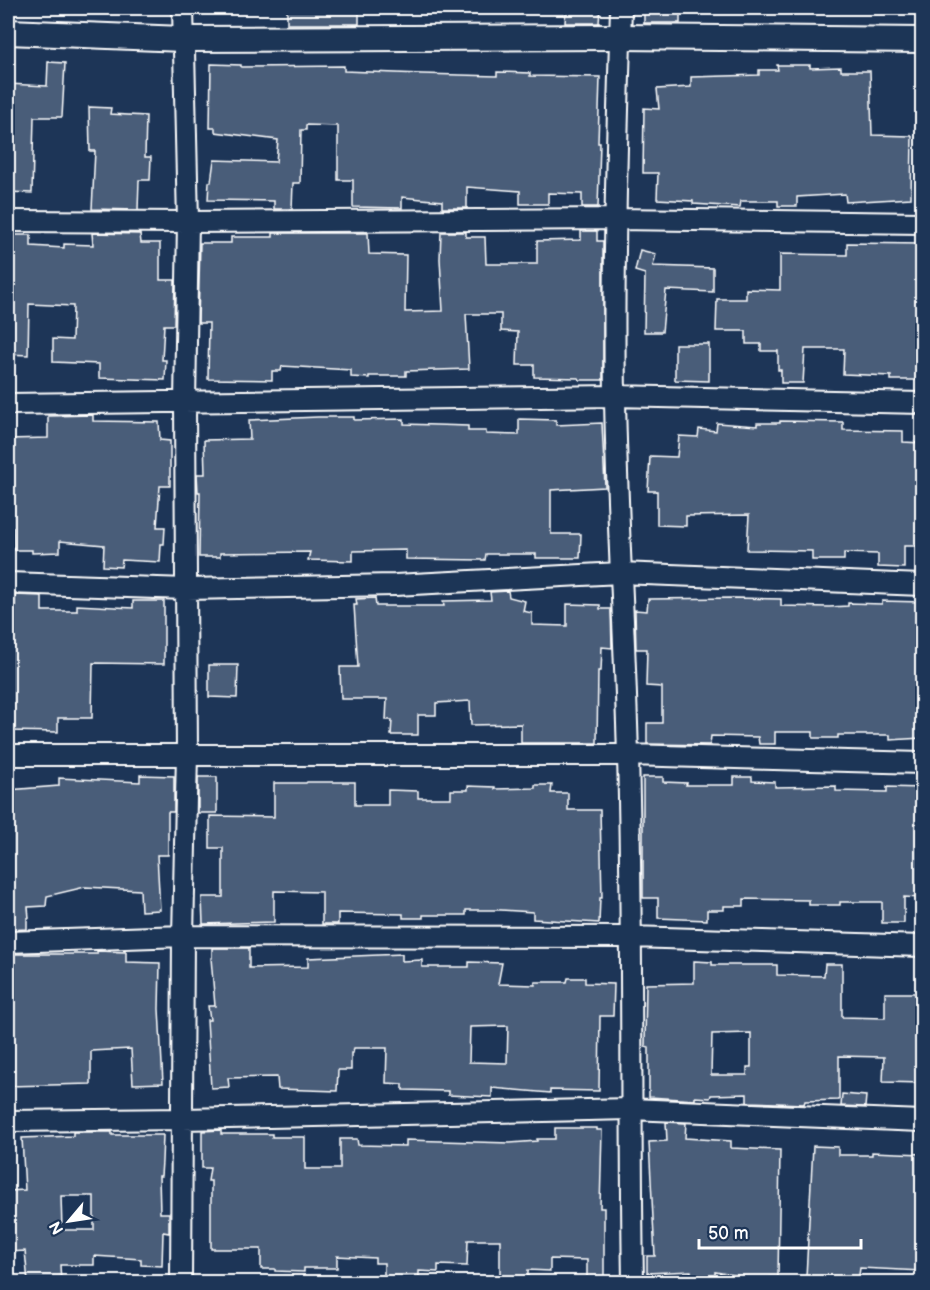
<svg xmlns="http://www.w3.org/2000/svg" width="930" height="1290" font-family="'Balsamiq Sans',sans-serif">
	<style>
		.building { fill: #4a5d79; stroke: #fff; stroke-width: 1.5; fill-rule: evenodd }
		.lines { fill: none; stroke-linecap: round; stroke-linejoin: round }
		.minor-casing { stroke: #fff; stroke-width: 24 }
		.tertiary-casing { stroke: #fff; stroke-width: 28 }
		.minor { stroke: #1d3557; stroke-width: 20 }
		.tertiary { stroke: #1d3557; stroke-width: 24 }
	</style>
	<rect width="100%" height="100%" fill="#1d3557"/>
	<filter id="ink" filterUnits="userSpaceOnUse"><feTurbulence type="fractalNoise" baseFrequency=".0167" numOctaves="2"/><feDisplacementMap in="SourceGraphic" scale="12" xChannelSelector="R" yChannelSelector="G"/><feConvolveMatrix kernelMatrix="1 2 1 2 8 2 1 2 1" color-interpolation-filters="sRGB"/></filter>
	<g filter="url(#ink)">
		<!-- building -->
		<path class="building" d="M287,8H359V24H287Z
			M566,8H600L599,23H565Z
			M644,8H680V23H644Z
			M48,62L65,63L62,117H34L32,193L8,192V84L47,86Z
			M211,64L241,65V67L344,66V71L422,74L497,76V72L530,73V76L600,77L598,143H600L598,207H582V194L548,193V204H520V191L467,187V208H442V201L402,197V208L353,207V180H338V126L306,125V130H301L300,183H293L292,209H274V201L208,200L209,182H211L214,160L276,162L278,140L215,132V128H210Z
			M777,65H810V68L841,67V71H870L872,135L912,136L911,198L846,202L845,194L797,197V206H778V201H741L740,207L693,204V201L657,199L658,173H643L644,108L659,109L657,89L691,87V77L759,75V70H778Z
			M89,107L111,108L110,114L146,116L145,157H151L150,180H139L138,210L92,209L95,151H90Z
			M581,231H597V241H603V380H580L579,378L534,377V365H517L518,332L501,331V314H466L469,369L406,371V376H369V378L351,377V370L282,366L281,371H272V380L208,379L209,323H198L200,243H231V237H273V233H368L369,254L406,255L405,312L443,311L440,259L441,232H466V237H485L486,264H537V241L581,240Z
			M92,233L140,234L141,243H160V280H175L174,325H164L162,360H166L165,380L99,378V364L53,362V339L72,340L73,306L29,304L28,355L8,354L10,235H31V246L64,248V244L93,245Z
			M847,243L922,244V380H891V376L843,374L844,349H805L803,383H781V370H778V351H761V344H746V331H716L717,299H746V289L780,290V254L847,255Z
			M640,250L656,254L653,266L713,268V292L666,290L662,332H644L645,274L635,271Z
			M675,344H709V381L675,380Z
			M93,415V421L159,422L160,440L170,441V486H160L157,527H165L164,544H161L160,562L122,560L121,567L103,566L104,545L60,541V552L32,553V550H14L13,528L8,529V439L48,438V416Z
			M318,417H354V420L404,419V424L468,426V431H486V434L519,435V419L556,420V425L602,423L605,487L551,490V534H581L580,558H536V554H486L485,560L406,559V550L353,551V561L308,560L310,552L220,553V557H199L200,492H198L197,474H205L204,440L250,439L249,420Z
			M780,421L843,422V430L903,431V442L922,443V546H904V568L878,567V554L844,553V560H812V551L747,550L749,515L686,516V526L657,525V491H648L650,456L677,457L679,436L698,437L699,429L716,431L717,423L757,426V423H780Z
			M508,591L509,597L525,601L523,611L532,613V625L567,626V604L600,605V609H611L612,648L602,647L601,671H598L597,743H521V724L471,725L470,701L436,703V715H418V735H391L392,720H386L387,699H341L340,667H358L354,605H357L356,599L375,598L376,606H444L443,601L491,600L490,592Z
			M15,595L42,596V611H77V605L133,608V601H164V664L93,663L92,718H58V732L8,731V622L15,623Z
			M735,598L781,599V606L829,607L848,606V603L882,604V601L922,602V738L890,740V735H838V738H813V732H775V744H759L758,737L711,736L710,745L647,744V723H662V687L646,686L647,649H636L635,610L647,611L648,599Z
			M209,665H238L237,698L209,697Z
			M140,775L174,776V812H168V855H157L160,910L141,911L140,890L85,887L47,896L46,906L28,907L29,918H27V929L8,930V790L59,786V778L140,782Z
			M198,777H217V813H198Z
			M643,777H663V782L687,783L686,785H734V777H752V781L775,782V787L836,786V791L887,792V787L922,788V888H921V898L904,897V923H882V902H840V905H809V900L744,899V906H724V910H707V920L658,918V898H643Z
			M307,782H355V805H388V790L418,791V798H451V790H468V786L495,787V789L535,788V785H552L551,793H568V810H600L602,898H600L599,923L533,919V912L501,910H466V915H423V918H403V914L338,913V924H322V892L274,891V922L203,924L202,897H223V848H210V816L274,817V783H306Z
			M212,948H249V968L308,967V958L402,954V961L422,960V967H469V962L502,963L498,984L535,985V982H567L568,978H585V983L614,984L613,1016H600L599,1091L550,1090V1093L492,1088V1097L448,1095V1091L403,1090V1084L386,1083L387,1048H354L353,1053H351V1070H338L337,1091L278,1089L277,1077L228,1078L229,1087L211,1088L207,1020H210L208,1006H215L211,958H212ZM508,1026L507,1063L469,1062L470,1027Z
			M97,951L126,952V962L160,963L159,1009L163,1083L133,1084L131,1049L91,1051V1084L8,1086V954H97Z
			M694,961L712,962V965H777V975L824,976L825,964H842V1017L885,1018V993H922V1083L883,1082L884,1057L839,1056V1100L805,1101L804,1104L747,1102V1094L711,1095L710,1098L695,1097V1100L649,1097V1047L645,1046L646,984L694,983ZM751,1033V1067H747V1075H711L712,1034Z
			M842,1094L866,1096L865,1107L841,1106Z
			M666,1122L686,1123L685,1138L731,1141V1148L780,1150L778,1277H770V1281L715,1272V1277L691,1278V1271L647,1273V1256H655L649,1142L667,1141Z
			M555,1128H597V1130H602L600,1208H604V1279H587V1260L550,1259V1271L528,1270V1282H500V1240H468L467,1266L438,1265V1272L419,1271V1278L384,1277V1263H375V1258L337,1256V1268H304V1272L275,1271V1269H261V1249H211V1181H208L210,1168H202V1131L221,1130V1134H272V1137H305V1169H340V1139H357L358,1145L406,1146V1140L510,1143L537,1141V1139H555Z
			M73,1132H112V1135H163L162,1161L161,1176H159L160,1213H169V1233L163,1232L162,1266L141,1265V1259L94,1256V1265H60L61,1282H28L25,1251L8,1252V1191L25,1190L22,1138L73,1136ZM61,1196H94V1230H62Z
			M813,1146L838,1147V1155H872V1152L922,1154V1271L860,1268L858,1282L838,1280V1277H806Z"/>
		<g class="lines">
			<defs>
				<path id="minor" d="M621,8C617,138 613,268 615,398C617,518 625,637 628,757C633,932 630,1107 633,1282
					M8,221L188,222L615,219L922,223
					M8,404L615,396L922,403
					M8,583L187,589L395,585L620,573L922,585
					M8,755H628L922,763
					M8,942L183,936L631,937L922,946
					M8,1121L183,1119L630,1109L922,1121
					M181,1282L183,936L187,753L185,403L188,222L183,8"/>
				<path id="tertiary" d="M8,32L183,39L620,37L922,40"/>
			</defs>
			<!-- minor casing -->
			<use href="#minor" class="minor-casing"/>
			<!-- tertiary casing -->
			<use href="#tertiary" class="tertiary-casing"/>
			<!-- minor -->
			<use href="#minor" class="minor"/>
			<!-- tertiary -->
			<use href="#tertiary" class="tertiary"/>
		</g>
	</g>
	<!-- margin -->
	<rect width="930" height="1290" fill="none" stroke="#1d3557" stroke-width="30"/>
	<rect x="15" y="15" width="900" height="1260" fill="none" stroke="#fff" stroke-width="2" filter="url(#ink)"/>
	<!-- north arrow -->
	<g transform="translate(69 1221) rotate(241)" stroke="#1d3557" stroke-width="4.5" paint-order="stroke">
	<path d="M0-4.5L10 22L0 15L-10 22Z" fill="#ffffff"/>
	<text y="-9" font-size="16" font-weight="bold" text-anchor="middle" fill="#ffffff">N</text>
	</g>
	<!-- scale -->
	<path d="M699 1239v9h162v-9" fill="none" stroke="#ffffff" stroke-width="3"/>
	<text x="708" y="1239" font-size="18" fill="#ffffff" stroke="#1d3557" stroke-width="4.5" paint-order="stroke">50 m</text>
</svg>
